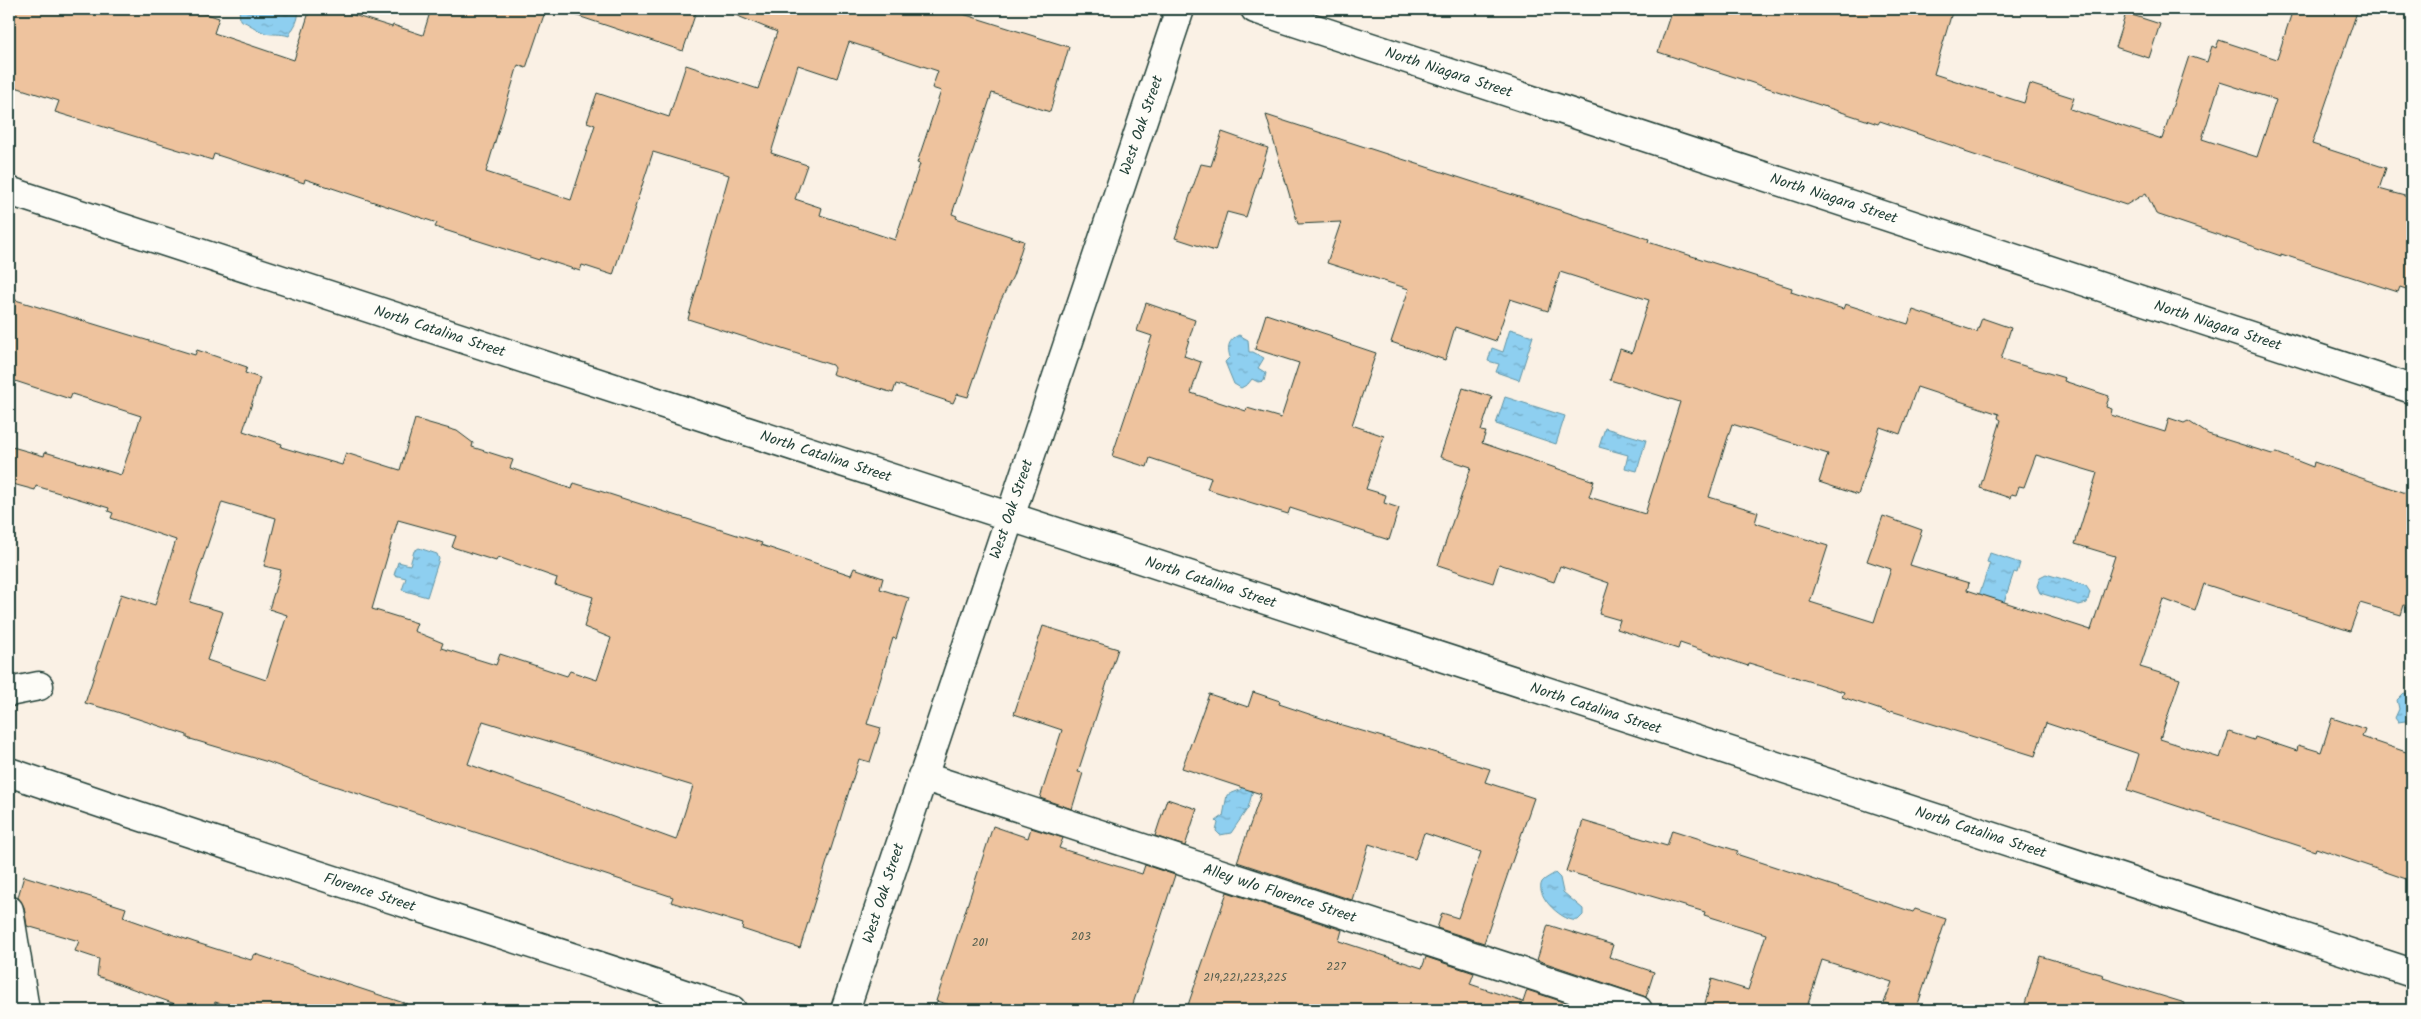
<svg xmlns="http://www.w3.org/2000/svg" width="2421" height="1019" font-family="Kalam,sans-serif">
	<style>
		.water { fill: url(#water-ripples); stroke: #6295a5 }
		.building { fill: #eec39e; stroke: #1f3d34; fill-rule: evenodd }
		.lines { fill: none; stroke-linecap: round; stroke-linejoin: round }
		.minor-casing { stroke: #1f3d34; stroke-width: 31 }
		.minor { stroke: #fdfcf7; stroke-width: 28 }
		.labels { text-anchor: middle; stroke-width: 5; stroke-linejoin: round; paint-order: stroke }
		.number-label { font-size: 12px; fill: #535e4e }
		.street-label { font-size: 15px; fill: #1f3d34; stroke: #fdfcf7 }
	</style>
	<defs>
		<pattern id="water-ripples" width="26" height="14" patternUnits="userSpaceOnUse" patternTransform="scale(1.25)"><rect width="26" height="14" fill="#8ecff0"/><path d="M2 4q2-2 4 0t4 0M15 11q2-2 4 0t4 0" fill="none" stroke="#73a9c3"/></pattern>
	</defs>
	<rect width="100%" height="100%" fill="#faf1e5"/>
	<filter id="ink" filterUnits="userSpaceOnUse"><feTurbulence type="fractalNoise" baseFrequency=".02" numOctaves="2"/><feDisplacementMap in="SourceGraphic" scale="10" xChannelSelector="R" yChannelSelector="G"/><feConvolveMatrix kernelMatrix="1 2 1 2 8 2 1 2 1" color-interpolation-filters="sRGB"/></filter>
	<g filter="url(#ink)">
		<!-- water -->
		<path class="water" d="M239,9H298C300,21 293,27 289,36C280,33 273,35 265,33C256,30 249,23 240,20Z
			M1510,329L1533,336L1519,380L1496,372L1499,364L1488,361L1492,348L1503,352Z
			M1239,335L1248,340L1249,352H1253L1264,358L1258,368L1266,373L1264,381L1258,382L1252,379L1248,384L1241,388L1234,384L1225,362L1230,357C1227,347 1228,340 1239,335Z
			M1505,397L1565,416L1556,444L1496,424Z
			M1605,428L1646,440L1637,471L1625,468L1628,455L1599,447Z
			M419,548L437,554L439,559L427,597L402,590L406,578L394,575L398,562L410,565L414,551Z
			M1990,553L2020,563L2017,573L2014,572L2001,611L1973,613L1990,563L1987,562Z
			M2046,574L2086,586L2090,592L2087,603L2079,605L2040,593L2037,586L2040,577Z
			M2404,693L2412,695V726L2405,721L2398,722L2395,718L2399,709L2397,700Z
			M1246,783L1253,790L1248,808L1231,833L1220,835L1216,831L1218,823L1216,821L1223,816L1227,795L1240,790Z
			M1555,873L1560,878L1563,892L1583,909V915L1578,920C1565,924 1534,896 1542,882C1545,878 1551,876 1555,873Z"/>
		<!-- building -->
		<path class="building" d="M9,9H191L219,18L214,33L294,60L310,9H334L392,27L393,25L423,35L431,9H546L526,68L518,65L486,172L571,200L595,125L587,122L597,93L669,117L686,65L758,89L777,32L723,10V9H947L1069,47L1050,112L992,93L952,214L957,216L956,218L1024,241L1013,276L1000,302L968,397L957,394L953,403L896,384L893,393L832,374L834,368L832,365L688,319L729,175L653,152L613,275L582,265L580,271L540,258L539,260L435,227L437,223L305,179L304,183L214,154L212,160L55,112L59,101L9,85ZM849,42L938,71L932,88L941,91L917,163L920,164L895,240L820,215L822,208L795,199L807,165L771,153L798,65L837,78Z
			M573,9H697L683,51L572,14Z
			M1672,9H1953L1934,74L2024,103L2030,84L2074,98L2070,109L2162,139L2189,56L2207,62L2212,46L2216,48L2219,40L2277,59L2293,9H2358L2312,144L2386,168L2379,189L2412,198V291L2400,287L2398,292L2281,254V256L2156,214L2146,193L2126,205L1965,152V150L1880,121L1878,124L1658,52ZM2220,82L2276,100L2257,157L2202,139Z
			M2126,13L2160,24L2149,58L2115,47Z
			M1266,115L1649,239L1648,242L1792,288L1791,292L1843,309L1845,304L1908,324L1913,310L1977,332L1982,318L2011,328L2001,359L2065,378L2064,381L2109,396L2106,407L2112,409L2111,415L2165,432L2169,418L2184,423L2188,421L2208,434L2272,454L2277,453L2313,467L2314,462L2412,495V608L2404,605L2401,615L2360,603L2350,631L2204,584L2195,611L2163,599L2140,667L2180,679L2160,739L2220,758L2229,732L2254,740L2255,737L2297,751L2298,745L2321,752L2332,718L2365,729L2362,737L2412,754V881L2316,848L2315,851L2128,790L2139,754L2046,723L2035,756L1891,711L1890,713L1842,697L1844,692L1749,663L1748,666L1680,643L1678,649L1617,629L1620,620L1599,614L1609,583L1560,566L1554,582L1499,564L1493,583L1438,565L1471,467L1440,457L1463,388L1492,397L1481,431L1486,432L1482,443L1594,481L1589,497L1645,514L1680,402L1610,380L1620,349L1632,353L1649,300L1560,272L1548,311L1510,299L1496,341L1455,327L1445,360L1391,342L1409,289L1327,263L1341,222L1298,224ZM1917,387L1999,414L1998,418L2001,420L1980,488L2010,498L2011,494L2016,495L2019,486L2024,487L2036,455L2097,473L2075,544L2115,556L2091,630L1967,590L1969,583L1910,565L1922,530L1883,516L1867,561L1891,569L1874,622L1810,602L1828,546L1755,523L1758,512L1709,497L1732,424L1828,454L1819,482L1858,495L1880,427L1900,434Z
			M1222,132L1268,148L1246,217L1227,212L1215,251L1175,238L1201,164L1211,166Z
			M9,298L195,355L197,350L247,367L245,373L260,378L243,431L282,444L281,447L342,465L346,453L400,470L415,419L457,431L473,443L472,447L513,460L510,468L572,489L574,483L603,492L762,543L761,545L851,575L854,568L883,578L880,589L909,598L896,639L893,638L867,724L881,728L870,762L859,759L800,948L742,929L743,924L671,902L673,897L316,780L268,762L187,738V735L114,711L85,703L121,594L155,605L176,540L111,518L113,513L108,511L109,508L36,486L35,490L9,483V446L44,456L45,452L121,475L141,416L72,394L70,399L9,379ZM222,502L276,518L264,566L281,570L269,609L287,615L266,680L207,660L223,612L190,602L198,577L197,576ZM398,520L456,536L452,547L496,561L498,557L557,578L555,585L593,597L584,627L611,638L597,680L570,671L567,676L500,654L496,665L441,648L443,643L414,631L417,623L372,609ZM483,721L693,786L676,840L468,764Z
			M1146,303L1195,320L1184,356L1201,362L1191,393L1246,411L1247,408L1281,418L1299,363L1255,349L1266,314L1332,336L1331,338L1376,353L1352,425L1384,436L1366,489L1386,495L1384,503L1399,508L1389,540L1290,508L1288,514L1207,489L1211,478L1150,458L1147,467L1112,456L1152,336L1137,331Z
			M1043,626L1118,649L1078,772L1083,773L1072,809L1040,798L1062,730L1014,714Z
			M1253,692L1280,701L1279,704L1342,725L1490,769L1485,782L1534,798L1484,943L1437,928L1442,913L1458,918L1481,852L1424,833L1415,859L1369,844L1352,900L1237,862L1261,794L1182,768L1209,694L1248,707Z
			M1167,799L1197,809L1185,846L1155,836Z
			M1583,821L1667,846L1672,830L1738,851L1736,854L1913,912L1915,909L1946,919L1916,1010H1906L1884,1003L1892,982L1822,960L1806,1010H1703L1712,979L1748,990L1766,934L1704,915L1705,912L1566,871Z
			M993,826L1028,838L1031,828L1063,838L1059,848L1142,874L1145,865L1175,875L1131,1010H968L936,1001Z
			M24,876L126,908L123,917L194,942L251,960L255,954L407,1004L406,1010H242L215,1002L212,1010H172L175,1004L97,976L99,959L75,951L79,941L27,926L24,907L18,897Z
			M1227,892L1342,930L1339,941L1422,968L1426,957L1474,973L1470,984L1523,1002L1527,990L1588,1010H1208L1188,1005Z
			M1548,925L1613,945L1609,957L1654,972L1646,997L1537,960Z
			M2040,956L2104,975L2103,978L2185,1003L2184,1010H2023Z"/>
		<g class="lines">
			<defs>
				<path id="minor" d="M1255,9L2412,389
					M9,191L2412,973
					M9,692L39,686
					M9,772C249,855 491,929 732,1010
					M922,776L1638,1010
					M9,910L25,1010
					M845,1010L1180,9"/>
			</defs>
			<!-- minor casing -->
			<use href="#minor" class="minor-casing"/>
			<!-- minor -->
			<use href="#minor" class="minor"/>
		</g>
	</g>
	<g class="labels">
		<!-- number labels -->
		<g class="number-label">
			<text x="1081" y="940">203</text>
			<text x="980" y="946">201</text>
			<text x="1336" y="970">227</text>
			<text x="1245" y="981">219,221,223,225</text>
		</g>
		<!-- street labels -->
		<g class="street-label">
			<text transform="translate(1449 72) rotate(18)" y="5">North Niagara Street</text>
			<text transform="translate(1141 125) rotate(-71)" y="5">West Oak Street</text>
			<text transform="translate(1834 198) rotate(18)" y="5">North Niagara Street</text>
			<text transform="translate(2218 325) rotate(18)" y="5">North Niagara Street</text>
			<text transform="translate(440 331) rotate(18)" y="5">North Catalina Street</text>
			<text transform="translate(826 456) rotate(18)" y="5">North Catalina Street</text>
			<text transform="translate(1011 509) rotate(-71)" y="5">West Oak Street</text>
			<text transform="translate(1211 582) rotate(18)" y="5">North Catalina Street</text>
			<text transform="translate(1596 708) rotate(18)" y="5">North Catalina Street</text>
			<text transform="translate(1981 832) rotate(18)" y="5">North Catalina Street</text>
			<text transform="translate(370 892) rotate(18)" y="5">Florence Street</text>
			<text transform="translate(883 893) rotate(-72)" y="5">West Oak Street</text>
			<text transform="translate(1280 893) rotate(18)" y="5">Alley w/o Florence Street</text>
		</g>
	</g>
	<!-- margin -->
	<rect width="2421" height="1019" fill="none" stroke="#fdfcf7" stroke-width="30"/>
	<rect x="15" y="15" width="2391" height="989" fill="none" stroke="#1f3d34" stroke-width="2" filter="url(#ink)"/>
</svg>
